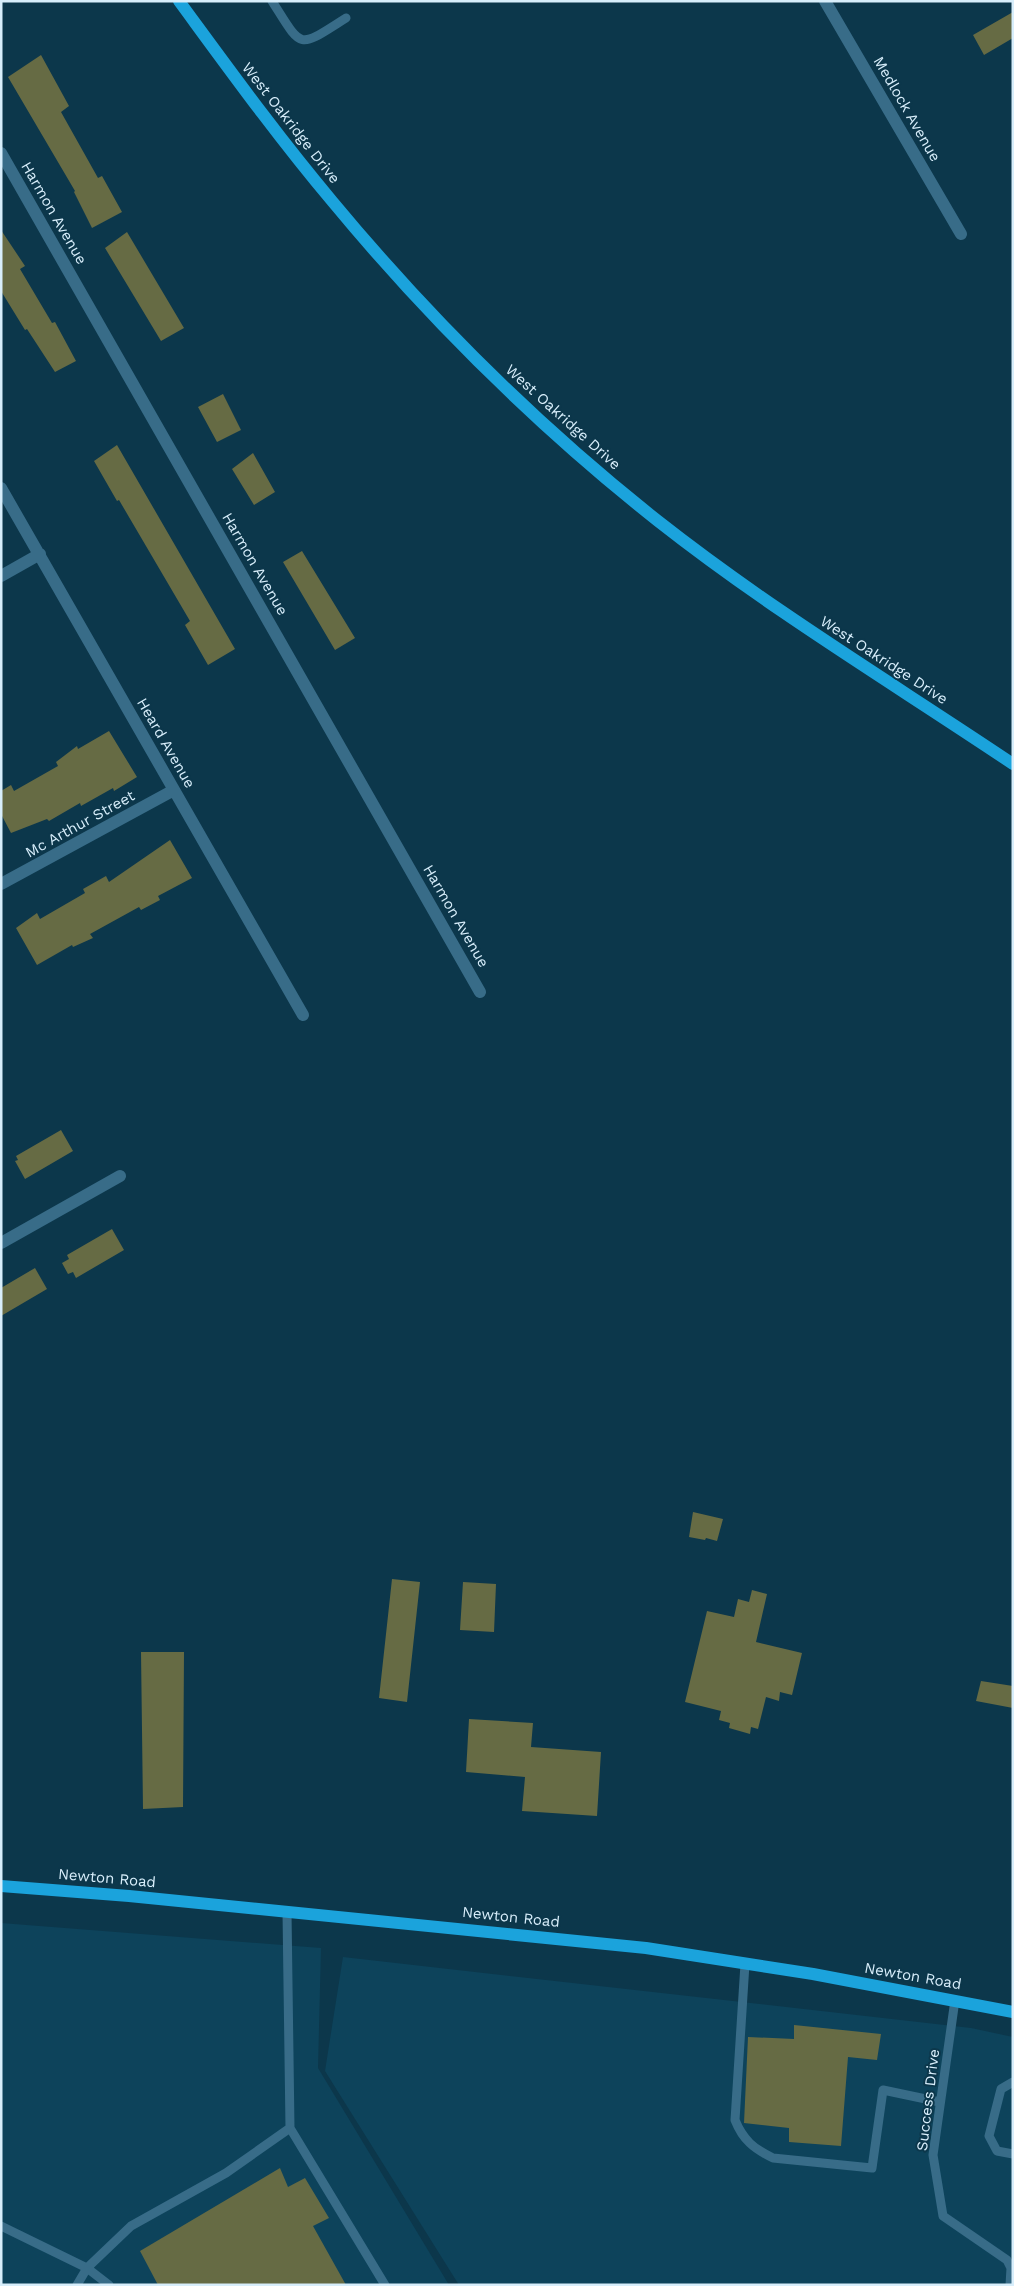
<svg xmlns="http://www.w3.org/2000/svg" width="1014" height="2286" font-family="'Work Sans',sans-serif">
	<style>
		.built { fill: #0d435b }
		.building { fill: #666b44 }
		.lines { fill: none; stroke-linecap: round; stroke-linejoin: round }
		.lane { stroke: #386c88; stroke-width: 9 }
		.street { stroke: #386c88; stroke-width: 12 }
		.primary { stroke: #1ba3dc; stroke-width: 12 }
		.labels { text-anchor: middle; stroke-width: 4; stroke-linejoin: round; paint-order: stroke }
		.street-label { font-size: 15px; fill: #d8eefb; stroke: #0c374b }
	</style>
	<rect width="100%" height="100%" fill="#0c374b"/>
	<!-- built -->
	<path class="built" d="M1,1923L321,1948L318,2068L449,2285H1Z
		M343,1957L971,2028L1013,2037V2285H459L325,2071Z"/>
	<!-- building -->
	<path class="building" d="M1013,12V38L984,55L973,35Z
		M41,55L69,106L61,112L98,178L102,176L122,212L92,228L74,192L75,191L8,77Z
		M1,230L25,266L20,269L52,323L55,322L76,361L55,372L27,329L25,330L1,291Z
		M127,232L184,328L161,341L105,248Z
		M223,394L241,430L217,442L198,407Z
		M117,445L235,649L208,665L185,625L190,621L119,500L117,501L94,461Z
		M253,453L275,492L254,505L232,469Z
		M302,551L355,638L335,650L283,562Z
		M109,731L137,777L114,791L113,788L81,806L80,803L49,821L47,819L11,833L1,814V791L11,785L14,791L58,766L56,762L77,746L78,749Z
		M170,840L192,878L158,896L160,900L141,910L139,907L90,934L93,938L73,947L72,945L37,965L16,928L37,913L40,919L85,893L83,889L106,876L109,882Z
		M61,1130L73,1151L25,1179L15,1161L18,1160L16,1156Z
		M112,1229L124,1250L76,1278L73,1272L68,1274L62,1263L69,1259L67,1255Z
		M35,1268L47,1289L1,1316V1288Z
		M693,1512L723,1519L717,1541L706,1538L705,1540L689,1537Z
		M392,1579L420,1582L407,1702L379,1698Z
		M463,1582L496,1584L494,1632L460,1630Z
		M752,1590L767,1594L756,1642L802,1653L792,1695L780,1692L779,1701L766,1697L758,1729L751,1727L750,1734L729,1728L730,1723L719,1720L721,1711L685,1702L707,1611L734,1617L738,1599L749,1602Z
		M141,1652H184L183,1807L143,1809Z
		M981,1681L1013,1686V1708L976,1701Z
		M469,1719L533,1723L531,1747L601,1752L597,1816L522,1811L525,1777L466,1772Z
		M794,2025L881,2034L877,2060L848,2057L841,2146L789,2142V2128L744,2123L748,2037L794,2039Z
		M280,2168L288,2187L305,2178L329,2218L313,2226L346,2285H158L140,2251Z"/>
	<g class="lines">
		<!-- lane -->
		<path class="lane" d="M272,1C303,50 297,49 346,18
			M745,1964L735,2120C743,2140 754,2149 773,2158L872,2168L883,2090L940,2102
			M955,2000L933,2155L943,2216L1007,2260L1011,2268L1010,2285
			M1013,2082L1001,2089L989,2136L997,2151L1013,2154
			M290,2128L385,2285
			M1,2226L87,2268L109,2285
			M77,2285L87,2268L131,2226L226,2173L290,2128L287,1912"/>
		<!-- street -->
		<path class="street" d="M825,1L961,234
			M1,153L480,992
			M1,488L303,1015
			M1,576L40,554
			M1,884L174,790
			M1,1243L120,1176"/>
		<!-- primary -->
		<path class="primary" d="M179,1C229,69 278,137 332,201C429,318 539,427 658,521C771,610 894,684 1013,764
			M1,1886L129,1896L646,1948L813,1974L1013,2012"/>
	</g>
	<g class="labels">
		<!-- street labels -->
		<g class="street-label">
			<text transform="translate(907 109) rotate(60)" y="5">Medlock Avenue</text>
			<text transform="translate(291 123) rotate(52)" y="5">West Oakridge Drive</text>
			<text transform="translate(54 213) rotate(60)" y="5">Harmon Avenue</text>
			<text transform="translate(563 417) rotate(42)" y="5">West Oakridge Drive</text>
			<text transform="translate(255 564) rotate(60)" y="5">Harmon Avenue</text>
			<text transform="translate(884 660) rotate(33)" y="5">West Oakridge Drive</text>
			<text transform="translate(166 743) rotate(60)" y="5">Heard Avenue</text>
			<text transform="translate(80 824) rotate(-29)" y="5">Mc Arthur Street</text>
			<text transform="translate(456 916) rotate(60)" y="5">Harmon Avenue</text>
			<text transform="translate(107 1878) rotate(5)" y="5">Newton Road</text>
			<text transform="translate(511 1917) rotate(6)" y="5">Newton Road</text>
			<text transform="translate(913 1976) rotate(10)" y="5">Newton Road</text>
			<text transform="translate(928 2100) rotate(-83)" y="5">Success Drive</text>
		</g>
	</g>
	<!-- border -->
	<rect width="1014" height="2286" fill="none" stroke="#d8eefb" stroke-width="5"/>
</svg>
